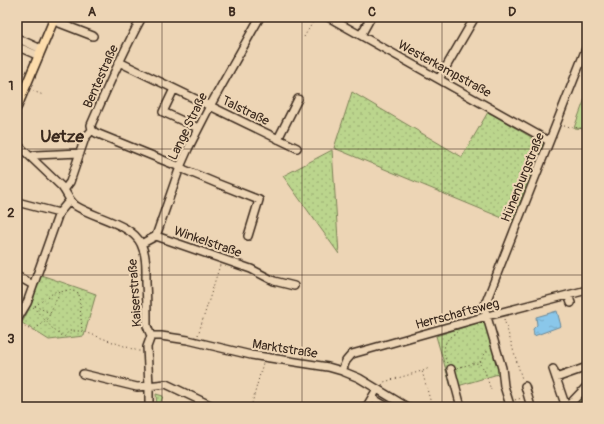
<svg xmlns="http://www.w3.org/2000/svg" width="604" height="424" font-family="Pangolin,sans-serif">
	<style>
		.grass { fill: url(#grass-dots); stroke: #7b8056 }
		.garden { fill: #bbd58d; stroke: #7b8056 }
		.water { fill: url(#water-ripples); stroke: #6a8898 }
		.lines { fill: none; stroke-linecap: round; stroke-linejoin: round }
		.minor-casing { stroke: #3b2a1e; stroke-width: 10 }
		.major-casing { stroke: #3b2a1e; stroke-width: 11 }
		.path { stroke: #3b2a1e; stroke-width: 1; stroke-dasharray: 1 3; stroke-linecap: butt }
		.minor { stroke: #edd5b5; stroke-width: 7 }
		.major { stroke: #fcdcac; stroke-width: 8 }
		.grid { fill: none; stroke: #3b2a1e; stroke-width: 1; stroke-opacity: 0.55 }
		.labels { text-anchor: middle; stroke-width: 4; stroke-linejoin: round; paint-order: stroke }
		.street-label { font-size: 13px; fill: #3b2a1e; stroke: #edd5b5 }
		.district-label { font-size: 17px; font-weight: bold; fill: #3b2a1e; stroke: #edd5b5 }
		.neatline { fill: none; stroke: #3b2a1e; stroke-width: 1.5 }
		.grid-label { font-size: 13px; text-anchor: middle; font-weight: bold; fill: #3b2a1e }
	</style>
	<defs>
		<pattern id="grass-dots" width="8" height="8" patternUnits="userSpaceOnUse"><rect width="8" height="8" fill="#bbd58d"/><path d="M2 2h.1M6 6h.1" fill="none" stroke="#a2b779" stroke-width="1.8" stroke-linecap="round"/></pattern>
		<pattern id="water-ripples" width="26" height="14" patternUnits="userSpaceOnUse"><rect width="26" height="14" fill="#8ac7ea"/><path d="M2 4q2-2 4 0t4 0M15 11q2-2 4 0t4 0" fill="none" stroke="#78abc8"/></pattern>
	</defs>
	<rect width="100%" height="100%" fill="#edd5b5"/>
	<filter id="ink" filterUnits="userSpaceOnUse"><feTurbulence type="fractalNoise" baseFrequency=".025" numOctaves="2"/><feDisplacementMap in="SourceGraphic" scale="8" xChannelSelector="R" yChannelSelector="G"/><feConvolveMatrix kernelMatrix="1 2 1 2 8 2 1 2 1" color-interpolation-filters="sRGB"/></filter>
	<g filter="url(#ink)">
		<!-- grass -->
		<path class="grass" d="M352,92L462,157L488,112L543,144L512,222L334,148Z
			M332,150L339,254L283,176Z
			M41,275L96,294L84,336L49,340L22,323L32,303Z
			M489,319L505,366L498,374L458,386L451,387L436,336Z
			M587,392V407H573Z
			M156,394L163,396L159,407H157Z"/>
		<!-- garden -->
		<path class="garden" d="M587,93V129L574,128Z"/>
		<!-- water -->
		<path class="water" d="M557,311L561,326L534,336L533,329L537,325L536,317Z"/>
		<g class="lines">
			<defs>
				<path id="minor" d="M328,17L549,141
					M54,21L93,36
					M361,35L371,17
					M17,38L41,49
					M23,49L39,56
					M119,62L297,148
					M439,79L475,17
					M174,89L163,112L198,128
					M92,130L96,133L180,167L185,170L216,183L259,200L248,236
					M278,139L298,99
					M17,144L62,187C67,193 69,201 76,206C95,218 132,224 141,244C147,256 146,270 146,283C147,298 147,312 147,326L151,336L147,347L149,386V407
					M31,157L35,155L80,153
					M64,190L70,182L85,138L92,130L91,125C107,88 123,52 142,17
					M17,202L59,213
					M156,236L251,269L274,281L294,286
					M141,244L156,236L180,167L188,149L210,106L260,17
					M17,276L33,285
					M568,295L571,303
					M17,320L27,303L59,213L70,200
					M151,336H161L188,340L251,355L328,367L342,371L359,378L407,407
					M451,369L461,407
					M553,369L566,407
					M342,371L346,361L352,354L487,316L587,290
					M83,374L137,387L166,384L214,407
					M556,378L587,367
					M525,386L531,407
					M372,398L387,407
					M509,402L504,386L502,368L484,307L587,46
					M364,407L367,406L377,389
					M567,407L587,386"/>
				<path id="major" d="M17,107L55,17"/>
			</defs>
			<!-- minor casing -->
			<use href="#minor" class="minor-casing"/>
			<!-- major casing -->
			<use href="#major" class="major-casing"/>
			<!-- path -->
			<path class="path" d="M304,37L316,17
				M33,91L43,95
				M20,115C17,125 19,131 24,140
				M564,126L587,129
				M35,306L56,291L60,292
				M35,306L50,313
				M33,307L54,330L64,337L69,331H82L138,351H140
				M504,319L522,379
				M21,325L33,331L48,319L50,313L60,292L69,290L79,293L82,331
				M198,335L220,265
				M480,362L486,352L489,351
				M447,363C441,350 444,339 457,332
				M457,368L471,364L479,363L484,369L491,390
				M423,371L431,367
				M382,385L384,382L422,371L432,407
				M515,400L522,398
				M251,407L263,363"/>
			<!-- minor -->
			<use href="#minor" class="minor"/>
			<!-- major -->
			<use href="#major" class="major"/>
		</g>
	</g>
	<!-- grid -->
	<path class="grid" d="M162,17V407M302,17V407M442,17V407M17,149H587M17,275H587"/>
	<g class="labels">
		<!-- street labels -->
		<g class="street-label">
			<text transform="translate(445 68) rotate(29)" y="5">Westerkampstraße</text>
			<text transform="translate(100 76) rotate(-66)" y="5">Bentestraße</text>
			<text transform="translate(246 110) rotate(26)" y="5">Talstraße</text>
			<text transform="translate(187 126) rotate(-64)" y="5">Lange Straße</text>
			<text transform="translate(522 177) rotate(-68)" y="5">Hünenburgstraße</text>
			<text transform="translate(208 241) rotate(19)" y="5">Winkelstraße</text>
			<text transform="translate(134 293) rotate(-94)" y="5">Kaiserstraße</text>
			<text transform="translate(457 313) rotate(-15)" y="5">Herrschaftsweg</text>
			<text transform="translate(285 348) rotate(9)" y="5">Marktstraße</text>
		</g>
		<!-- district labels -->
		<g class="district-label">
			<text x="62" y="142">Uetze</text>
		</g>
	</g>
	<!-- margin -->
	<rect width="604" height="424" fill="none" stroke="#edd5b5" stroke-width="44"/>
	<rect x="22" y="22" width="560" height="380" class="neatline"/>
	<g class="grid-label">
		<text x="92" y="16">A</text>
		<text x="232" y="16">B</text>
		<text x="372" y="16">C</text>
		<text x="512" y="16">D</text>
		<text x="11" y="90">1</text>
		<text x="11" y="217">2</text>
		<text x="11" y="343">3</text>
	</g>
</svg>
